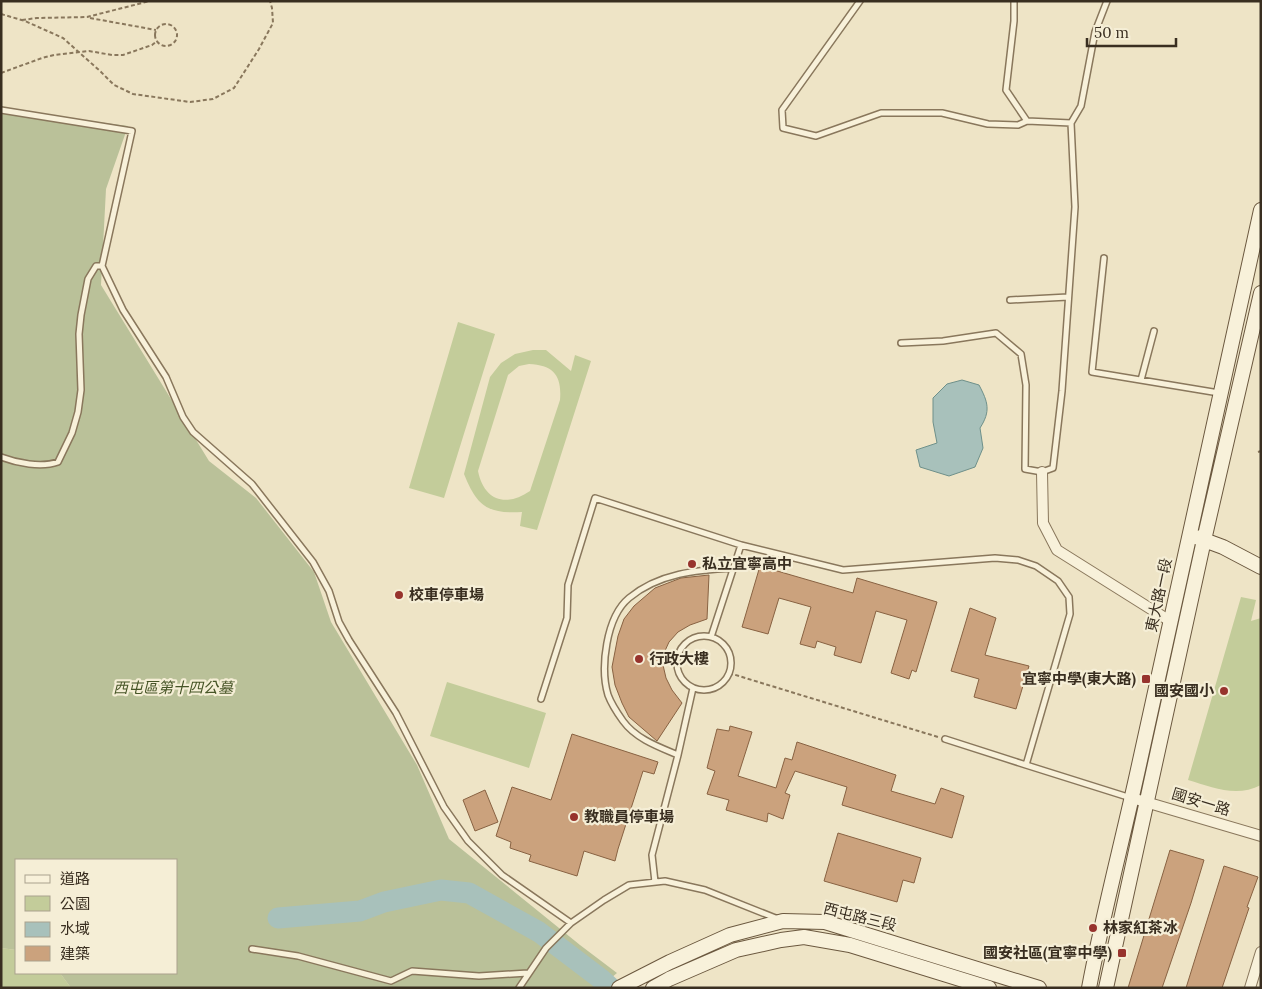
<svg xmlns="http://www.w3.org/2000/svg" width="1262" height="989" font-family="Lora,'Noto Sans TC',serif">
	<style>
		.green { fill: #c3cc9a; fill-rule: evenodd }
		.cemetery { fill: #bac199 }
		.water { fill: #a8c1bb; stroke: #6e908a }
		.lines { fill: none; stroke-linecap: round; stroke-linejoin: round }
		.river { stroke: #a8c1bb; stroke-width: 21 }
		.building { fill: #cba27d; stroke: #886242 }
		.lane-casing { stroke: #89775c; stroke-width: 8 }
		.street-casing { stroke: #89775c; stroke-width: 12 }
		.secondary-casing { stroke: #6b583f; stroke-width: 16 }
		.path { stroke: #89775c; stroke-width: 2; stroke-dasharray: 4 2.5; stroke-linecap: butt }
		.lane { stroke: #f8f1da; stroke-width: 5 }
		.street { stroke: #f8f1da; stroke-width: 10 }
		.secondary { stroke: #f8f1da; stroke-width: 14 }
		.poi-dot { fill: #97332d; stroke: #f5eed6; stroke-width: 2 }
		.labels { text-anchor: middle; stroke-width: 4.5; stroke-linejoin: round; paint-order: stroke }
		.poi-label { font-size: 15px; font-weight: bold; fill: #392e20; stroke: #f5eed6; text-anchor: start }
		.street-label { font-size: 15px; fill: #392e20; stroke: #f5eed6 }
		.park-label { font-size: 15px; font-style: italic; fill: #475527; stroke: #f5eed6 }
	</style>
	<rect width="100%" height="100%" fill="#eee4c6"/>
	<!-- green -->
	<path class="green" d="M458,322L495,334L444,498L409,488Z
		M533,350H546L571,371L575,355L591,361L537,530L520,526L522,512C487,514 477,506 464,474L490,377L501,363L515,354ZM529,364C554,365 562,376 560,400L530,491C505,508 484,500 478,471L508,375L519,366Z
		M1241,597L1256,600L1251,621L1261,618V785C1236,798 1212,787 1188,780Z
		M447,682L546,713L529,768L430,736Z
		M1,948L16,950V973H60L71,988H1Z"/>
	<!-- cemetery -->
	<path class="cemetery" d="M1,109L128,126L106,189L101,285L209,461L256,498L314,572L331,622L417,765L449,839L580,945L617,973L599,988H71L60,973H176V860H16V950L1,948Z"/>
	<!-- water -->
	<path class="water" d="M962,380L979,385C988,402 991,411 980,428L983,448L975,467L949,476L920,467L916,450L937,443L933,422V398L947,384Z"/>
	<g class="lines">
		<!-- river -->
		<path class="river" d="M278,918L360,911L384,902L441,890L469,893L539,932L601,979L611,988"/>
	</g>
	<!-- building -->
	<path class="building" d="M760,566L853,593L857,578L937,602L916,672L912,670L909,679L891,673L907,620L876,611L861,663L834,655L836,647L817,641L815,648L800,644L811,607L779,598L768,634L742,627Z
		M709,575L707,619L690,625L678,632L669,642L664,653L663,665L666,678L672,690L682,703L657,741L629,717L622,703L615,685L612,667L618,636L624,619L634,606L655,588L681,578Z
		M970,608L996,618L985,655L1029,666L1016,709L974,697L979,679L951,671Z
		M730,726L752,732L738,776L776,788L785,758L792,760L797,742L896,775L891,791L935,804L941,788L964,796L952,838L842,805L847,787L795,771L785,793L790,795L783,819L768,813L767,822L726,810L729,800L707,794L715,771L707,768L717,729L729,731Z
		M572,734L658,762L654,774L643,771L618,849L615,861L584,851L577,876L529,861L531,855L510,848L511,842L496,836L512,787L551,800Z
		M485,790L498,822L475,831L463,800Z
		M838,833L921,858L914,883L903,880L897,902L824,881Z
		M1170,850L1204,860L1191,903L1162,988H1128Z
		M1224,866L1258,877L1247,907L1249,908L1222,988H1186Z"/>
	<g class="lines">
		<defs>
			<path id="lane" d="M860,1L782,110L783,128L816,136L881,113H942L988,124L1018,125L1027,121
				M1014,1V21L1006,90L1027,121L1071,123L1081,106L1095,32L1107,1
				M1,110L132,131L102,266L123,310L166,377L183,417L193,432L252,484L313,562L329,591L339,622L349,640L396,713L444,807L468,841L502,875L571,923L604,900L629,885L665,881L705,890L778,919
				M1104,258L1092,372L1219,393
				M1010,300L1068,297
				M901,343L943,341L996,333L1021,354L1026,385L1025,469L1042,472L1053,468L1062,391L1075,207L1071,123
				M1141,380L1154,331
				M1,457C17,463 41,468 58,462L72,433L78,412L81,390L79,334L81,315L88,279L96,266H102
				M677 663a27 27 0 1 1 54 0a27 27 0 1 1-54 0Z
				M711,637L741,545L843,570L995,558L1018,560L1036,566L1058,581L1069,597L1070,614L1026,765L1131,798
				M541,699L567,618L568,585L595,498L741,545
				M945,739L1026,765
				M678,755C659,747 636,739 623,721C618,714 611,703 608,695C600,668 606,617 629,598C659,573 697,570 734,568
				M655,882L652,855L678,755L693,688
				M252,949L298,956L391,981L412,971L479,976L528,973
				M519,988L546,948L571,923"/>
			<path id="street" d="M1042,472L1043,523L1057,550L1170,621
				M1132,798L1261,836
				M1250,988L1261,952"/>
			<path id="secondary" d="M1196,537L1223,547L1261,567
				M619,988L670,962L730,935L783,921L825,922L1039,988
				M653,988L669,979L736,950L781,940L804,937L850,945L989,988
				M1089,988C1103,913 1123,839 1139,765C1179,580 1220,395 1261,210
				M1106,988L1204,540L1261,293"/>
		</defs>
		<!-- lane casing -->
		<use href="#lane" class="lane-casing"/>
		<!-- street casing -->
		<use href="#street" class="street-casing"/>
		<!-- secondary casing -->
		<use href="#secondary" class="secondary-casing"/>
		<!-- path -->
		<path class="path" d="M1,14L25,21L63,38L100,71L114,85L133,94L190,102L213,99L234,88L259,49L273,23L272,8L270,1
			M90,18L156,30
			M22,20L37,18L87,17L150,1
			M155 35a11 11 0 1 1 22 0a11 11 0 1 1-22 0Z
			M1,73L42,58L54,55L89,51L112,55H123L152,45L157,41
			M1258,452L1261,451
			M729,673L938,737"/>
		<!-- lane -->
		<use href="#lane" class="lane"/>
		<!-- street -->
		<use href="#street" class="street"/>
		<!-- secondary -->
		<use href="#secondary" class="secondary"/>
	</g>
	<!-- markers -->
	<g class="poi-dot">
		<circle cx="692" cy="564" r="5"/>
		<circle cx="399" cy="595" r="5"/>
		<circle cx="639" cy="659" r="5"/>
		<rect x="1141" y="674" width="10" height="10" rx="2.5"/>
		<circle cx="1224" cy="691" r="5"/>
		<circle cx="574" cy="817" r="5"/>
		<circle cx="1093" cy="928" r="5"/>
		<rect x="1117" y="948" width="10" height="10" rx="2.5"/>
	</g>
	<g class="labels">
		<!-- poi labels -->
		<g class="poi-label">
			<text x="702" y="569">私立宜寧高中</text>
			<text x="409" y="600">校車停車場</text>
			<text x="649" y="664">行政大樓</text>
			<text x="1136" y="684" text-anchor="end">宜寧中學(東大路)</text>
			<text x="1214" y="696" text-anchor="end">國安國小</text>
			<text x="584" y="822">教職員停車場</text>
			<text x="1103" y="933">林家紅茶冰</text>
			<text x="1112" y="958" text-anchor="end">國安社區(宜寧中學)</text>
		</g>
		<!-- street labels -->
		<g class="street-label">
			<text transform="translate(1159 595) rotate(-78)" y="5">東大路一段</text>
			<text transform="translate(1201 802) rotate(17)" y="5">國安一路</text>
			<text transform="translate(860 917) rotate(14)" y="5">西屯路三段</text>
		</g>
		<!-- park labels -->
		<g class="park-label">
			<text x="173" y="693">西屯區第十四公墓</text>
		</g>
	</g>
	<!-- border -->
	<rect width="1262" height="989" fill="none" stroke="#392e20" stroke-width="5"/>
	<!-- legend -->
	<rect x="15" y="859" width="162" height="115" fill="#f5eed6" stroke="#aaa18d"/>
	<rect x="25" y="875" width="25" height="8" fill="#f8f1da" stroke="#aaa18d"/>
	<text x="60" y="884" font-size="15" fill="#392e20">道路</text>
	<rect x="25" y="896" width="25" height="15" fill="#c3cc9a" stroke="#aaa18d"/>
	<text x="60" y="909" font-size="15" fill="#392e20">公園</text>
	<rect x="25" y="922" width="25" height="15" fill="#a8c1bb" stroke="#aaa18d"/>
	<text x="60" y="934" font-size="15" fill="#392e20">水域</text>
	<rect x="25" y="946" width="25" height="15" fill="#cba27d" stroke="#aaa18d"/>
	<text x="60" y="959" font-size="15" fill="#392e20">建築</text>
	<!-- scale -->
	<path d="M1087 38v8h89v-8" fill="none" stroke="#392e20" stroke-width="2.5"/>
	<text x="1094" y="38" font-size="15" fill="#392e20" stroke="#f5eed6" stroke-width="4" paint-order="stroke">50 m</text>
</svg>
